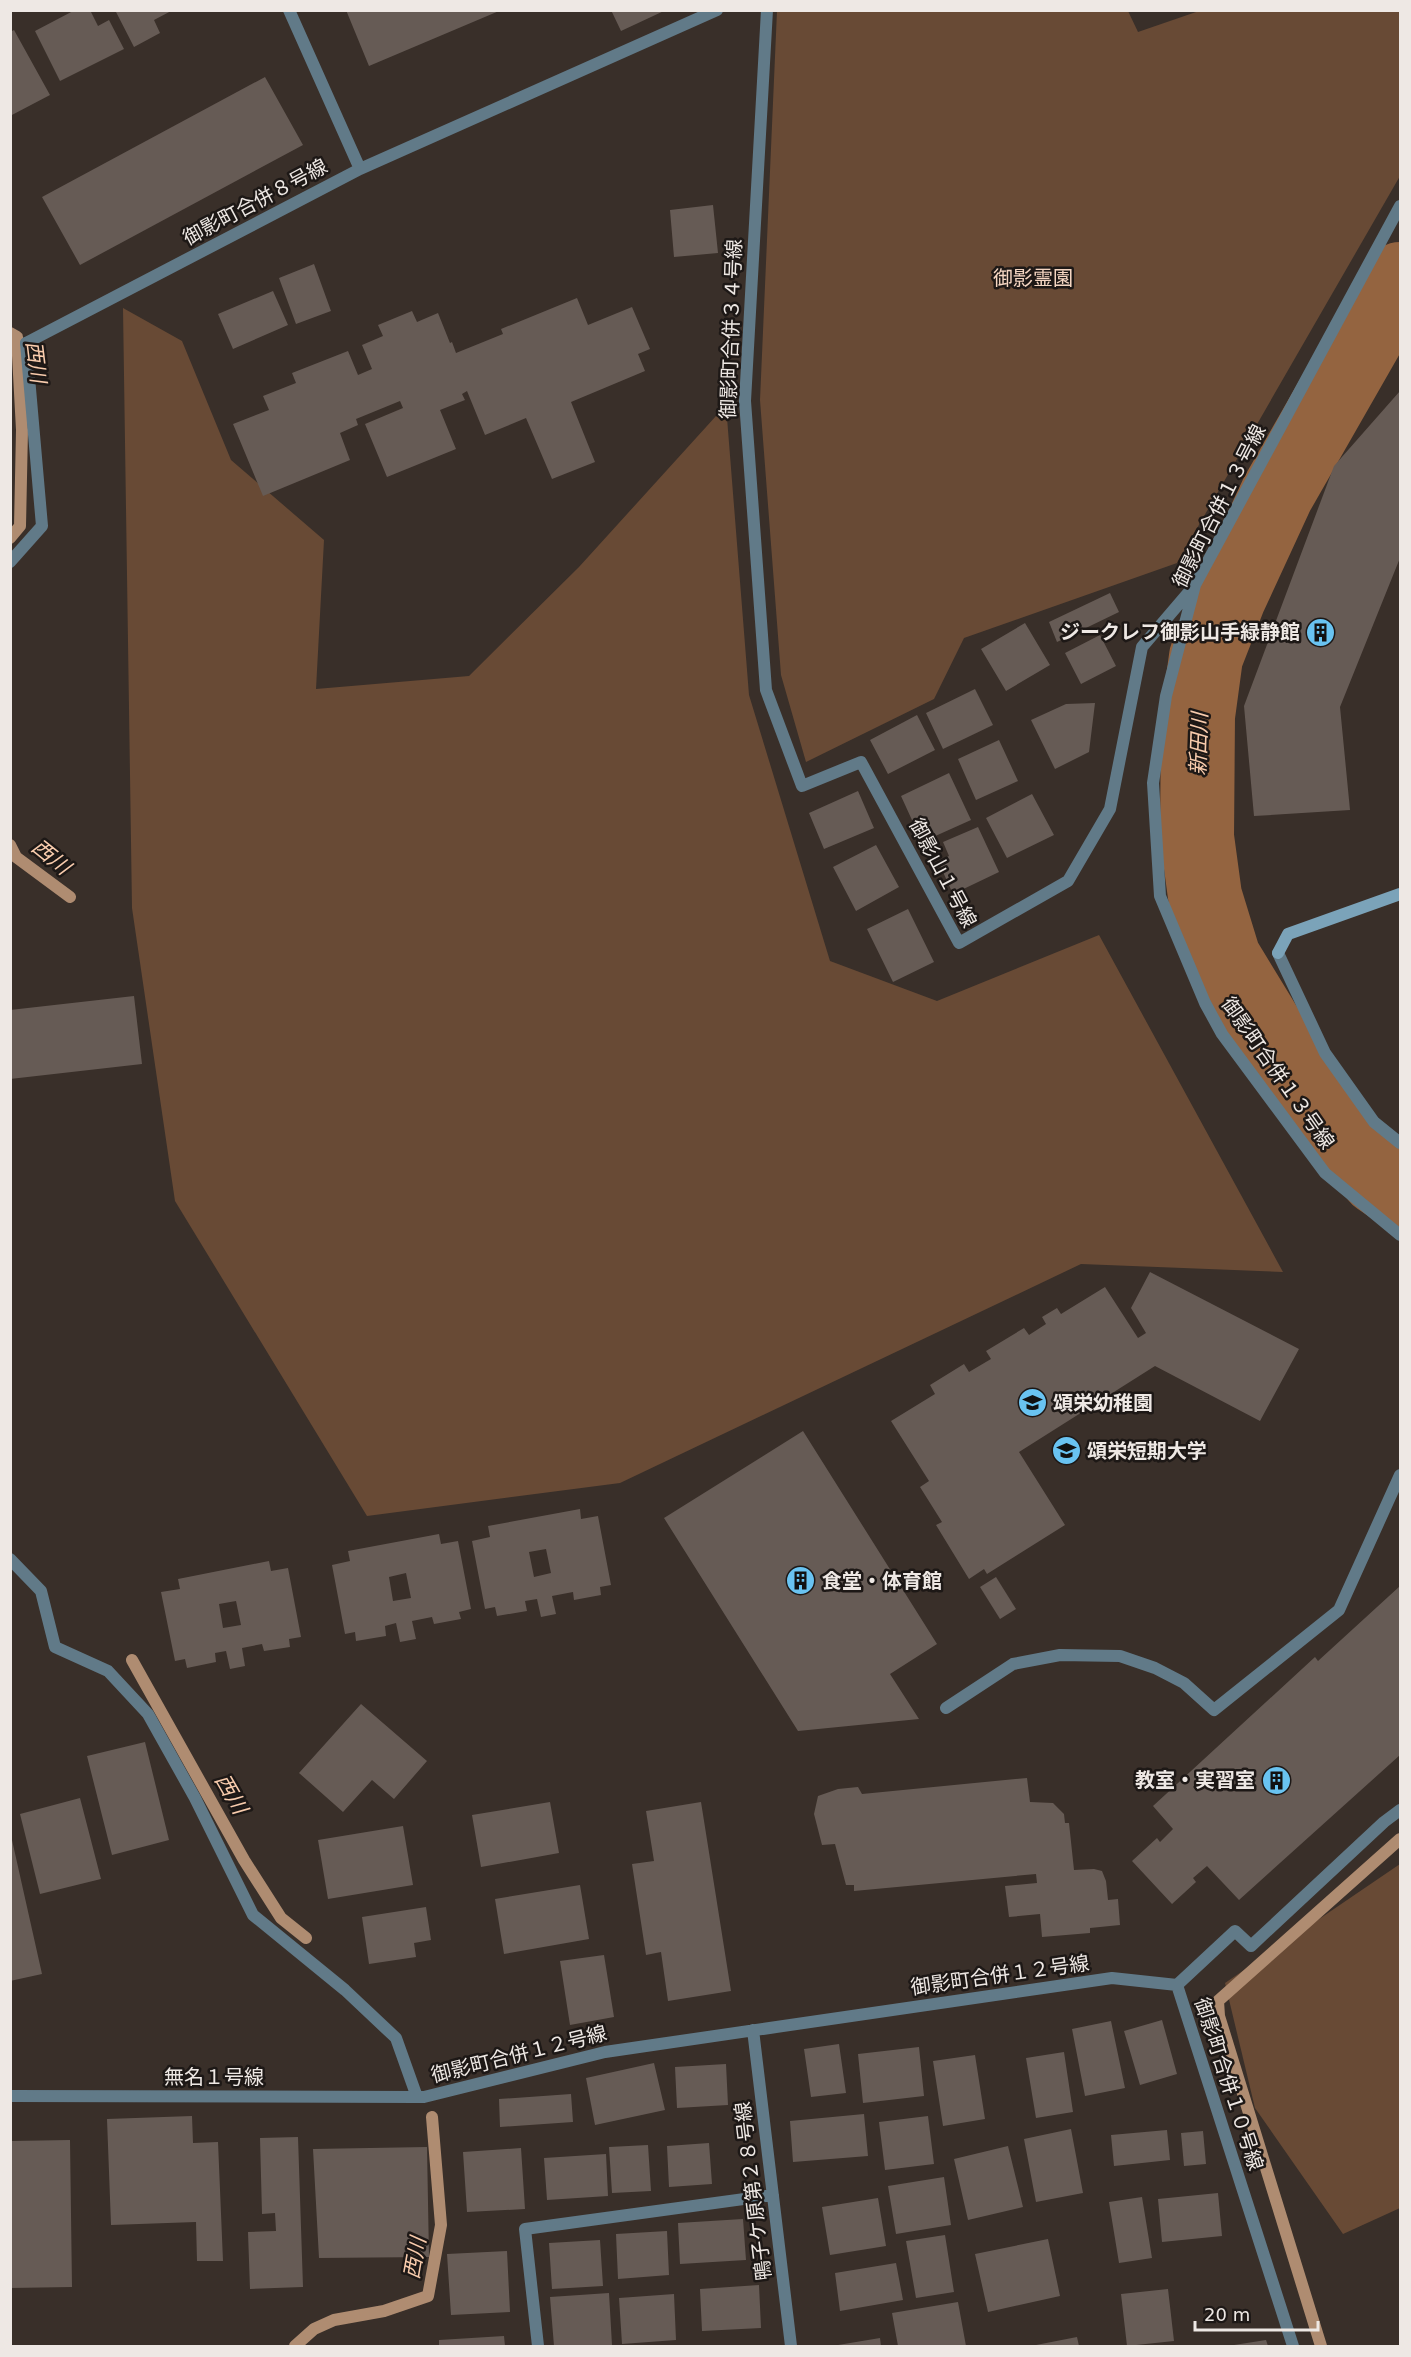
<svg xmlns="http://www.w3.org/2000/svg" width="1411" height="2357" font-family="'DejaVu Sans','Noto Sans JP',sans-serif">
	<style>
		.green { fill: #684a35 }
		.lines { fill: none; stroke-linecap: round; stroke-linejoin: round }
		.stream { stroke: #af8c71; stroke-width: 12 }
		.river { stroke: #946440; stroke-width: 74 }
		.building { fill: #665b55; fill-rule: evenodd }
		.lane { stroke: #617a88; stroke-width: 12 }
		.street { stroke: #617a88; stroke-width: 12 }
		.secondary { stroke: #7ba3b9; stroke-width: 12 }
		.labels { text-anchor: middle; stroke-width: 5; stroke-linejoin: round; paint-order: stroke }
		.street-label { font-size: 20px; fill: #eee8e4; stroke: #1d1816 }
		.park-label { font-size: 20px; fill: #f5d6c2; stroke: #1d1816 }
		.poi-label { font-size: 20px; font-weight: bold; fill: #eee8e4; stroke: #1d1816; text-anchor: start }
		.water-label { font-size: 21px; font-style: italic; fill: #f9ccad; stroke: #1d1816 }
	</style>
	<rect width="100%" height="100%" fill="#392f29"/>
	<!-- green -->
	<path class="green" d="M777,11H1128L1138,32L1199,11H1400V176L1177,563L964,638L934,699L806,762L781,675L760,400Z
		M123,308L182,341L231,460L324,540L316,689L469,676L579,567L726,405L749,695L830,961L937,1001L1099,935L1283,1272L1081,1264L620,1483L367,1516L175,1201L132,908Z
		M1400,1864V2208L1343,2234L1255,2108L1225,1983Z"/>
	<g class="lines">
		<!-- stream -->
		<path class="stream" d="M10,333L17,337L22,430L20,526L10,538
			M10,845L16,857L70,897
			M132,1660L244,1860L281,1918L306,1938
			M295,2346L314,2329L334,2320L384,2311L428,2296L441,2225L432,2117
			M1321,2346L1219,2016L1218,2001L1400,1839"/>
		<!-- river -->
		<path class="river" d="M1400,279L1277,494L1229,598L1206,657L1198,716L1197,837L1205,896L1224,958L1291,1068L1378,1178L1400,1193"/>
	</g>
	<!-- building -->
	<path class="building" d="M75,10H90L98,26L109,20L124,49L60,81L35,31Z
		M115,10H173L154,20L160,33L134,47Z
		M346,10H499V11L369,66Z
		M611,10H666L621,31Z
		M14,30L50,95L10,116V32Z
		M265,77L303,145L80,265L42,197Z
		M713,205L718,253L674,257L670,210Z
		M314,264L331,311L296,324L279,278Z
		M273,291L288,325L233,349L218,314Z
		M577,298L588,325L632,307L650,349L638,354L645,371L571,402L595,462L552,479L526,418L485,435L467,391L462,394L465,400L440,410L456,449L387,477L365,424L403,408L400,401L356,419L358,425L340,433L350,460L263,496L233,424L269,410L263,396L296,383L292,373L348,351L358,375L372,369L362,345L383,336L378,325L412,311L417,322L438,313L450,343L452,342L456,353L503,334L501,329Z
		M1400,391V558L1340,707L1350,810L1254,816L1244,706L1334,466Z
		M1110,593L1119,612L1057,642L1049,622Z
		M1025,623L1050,665L1006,691L981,649Z
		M1100,635L1116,666L1081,684L1065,653Z
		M975,689L993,725L943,749L926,713Z
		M1095,703L1089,752L1055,769L1031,720L1066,704Z
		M917,715L935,750L888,774L870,740Z
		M999,740L1018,781L976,800L958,759Z
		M949,773L971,820L922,842L901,796Z
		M858,791L874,828L824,849L809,813Z
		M1032,794L1054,835L1007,858L986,818Z
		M978,827L999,872L953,894L938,861L949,856L943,842Z
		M876,845L899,887L856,911L833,867Z
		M908,909L934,962L893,982L867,929Z
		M134,996L142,1064L10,1079V1010Z
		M1150,1272L1299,1349L1260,1421L1155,1366L1019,1452L1065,1525L987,1574L984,1569L969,1579L936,1525L942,1522L920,1487L929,1481L891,1421L935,1394L930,1385L964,1364L969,1372L991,1359L986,1351L1024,1328L1029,1335L1046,1324L1042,1317L1057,1308L1061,1314L1105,1287L1138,1338L1146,1333L1131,1308Z
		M803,1431L937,1644L890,1674L919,1719L798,1731L664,1518Z
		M580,1509L581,1519L598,1516L611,1585L600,1587L601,1595L574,1600L573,1592L552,1596L556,1614L541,1617L537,1599L525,1601L527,1611L497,1616L495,1607L485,1609L472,1541L490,1537L488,1526ZM546,1549L551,1573L534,1577L529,1552Z
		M439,1534L441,1544L458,1541L471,1609L459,1612L461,1619L434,1624L432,1617L412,1621L416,1639L400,1642L396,1623L385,1626L386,1636L356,1641L355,1632L345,1634L332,1565L350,1561L348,1551ZM406,1573L411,1598L393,1601L389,1577Z
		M269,1561L271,1571L288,1568L301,1637L289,1639L290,1647L264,1651L262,1644L242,1648L245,1666L230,1669L226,1651L215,1653L216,1662L187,1668L185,1659L175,1661L161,1592L180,1589L178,1579ZM236,1601L241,1625L223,1628L219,1604Z
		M996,1577L1016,1609L1000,1619L980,1587Z
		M1400,1586V1755L1239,1900L1207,1866L1193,1878L1196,1882L1172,1904L1132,1861L1157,1838L1160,1842L1173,1829L1153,1806L1315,1657L1318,1661Z
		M361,1704L427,1761L394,1799L372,1780L343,1812L299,1773Z
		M145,1742L169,1840L112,1855L87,1756Z
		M1027,1778L1030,1802L1053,1803L1064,1814L1065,1823H1069L1074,1870L1094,1869L1102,1871L1106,1881L1108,1900L1118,1899L1120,1925L1090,1928V1933L1042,1937L1040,1914L1009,1917L1005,1886L1037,1883L1036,1874L854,1891V1885H846L835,1844L822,1845L814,1814L818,1796L838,1789L858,1787L862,1794Z
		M80,1798L101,1879L40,1894L20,1814Z
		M550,1802L559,1853L481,1867L472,1815Z
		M701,1802L731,1991L668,2001L661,1952L646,1955L632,1864L654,1861L646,1811Z
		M403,1826L413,1885L328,1899L318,1840Z
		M10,1840H12L42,1974L10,1981Z
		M580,1885L589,1939L504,1954L495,1899Z
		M426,1907L431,1940L414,1943L416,1957L369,1964L362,1917Z
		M604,1955L614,2017L570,2025L560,1961Z
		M1162,2020L1177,2074L1140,2085L1124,2031Z
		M1111,2021L1125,2088L1085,2096L1072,2029Z
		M839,2044L846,2093L811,2097L804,2049Z
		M919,2047L924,2096L863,2103L858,2054Z
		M1064,2052L1073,2112L1036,2118L1026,2058Z
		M975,2055L985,2119L943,2126L933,2061Z
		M654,2063L665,2110L595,2125L586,2078Z
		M726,2064L728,2105L677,2108L675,2067Z
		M571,2094L573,2122L500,2127L499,2099Z
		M864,2114L868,2156L793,2162L790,2121Z
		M192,2116L193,2143L218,2142L223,2261H197L196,2222L111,2225L107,2119Z
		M928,2116L934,2164L885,2170L879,2122Z
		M1071,2129L1083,2193L1036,2202L1024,2139Z
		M1167,2130L1170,2160L1114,2166L1111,2135Z
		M1203,2131L1206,2164L1184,2166L1181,2133Z
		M298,2137L303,2287L250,2289L248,2232L276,2231L275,2213L262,2214L260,2138Z
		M70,2140L72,2287L10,2288V2141Z
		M709,2143L712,2184L669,2187L667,2146Z
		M648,2145L651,2191L612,2193L609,2147Z
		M1008,2146L1023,2207L968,2220L954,2159Z
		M427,2147L429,2257L319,2258L313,2149Z
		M521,2148L525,2209L467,2212L463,2152Z
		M606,2154L608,2196L547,2200L544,2158Z
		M944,2177L951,2225L896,2234L888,2186Z
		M1218,2193L1222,2236L1162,2242L1158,2199Z
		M1142,2197L1152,2258L1119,2263L1109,2202Z
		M878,2198L886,2246L830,2255L822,2207Z
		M743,2219L746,2260L680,2264L678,2223Z
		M667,2231L669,2275L618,2279L616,2234Z
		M945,2235L954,2292L916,2298L906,2241Z
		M1048,2239L1060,2296L988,2312L975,2254Z
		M600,2240L603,2286L552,2289L549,2243Z
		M507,2251L510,2312L451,2315L447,2254Z
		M896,2263L903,2300L840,2311L835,2273Z
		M759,2285L761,2328L702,2331L700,2289Z
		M1168,2289L1174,2341L1127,2346L1121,2294Z
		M609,2293L612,2345L554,2346L550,2297Z
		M674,2294L676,2340L622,2344L619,2298Z
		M958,2302L966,2346H898L892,2313Z
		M504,2336L505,2346H439V2340Z
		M1077,2337L1079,2346H1036V2345Z
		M880,2338L881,2346H838V2345Z
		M1266,2340L1268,2346H1234V2345Z"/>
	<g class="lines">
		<!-- lane -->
		<path class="lane" d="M10,562L42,526L26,343
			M946,1708L1013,1664L1060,1655L1120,1656L1155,1668L1184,1683L1214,1710L1339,1610L1400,1475
			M1177,1985L1235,1931L1251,1946L1384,1822L1400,1810"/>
		<!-- street -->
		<path class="street" d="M289,10L360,169
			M767,10L745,401L766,690L802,786L861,762L959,943L1068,881L1110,809L1142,647L1195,585
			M1400,206L1195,585L1166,696L1153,783L1160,896L1205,1003L1222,1034L1325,1173L1400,1235
			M26,343L360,169L717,10
			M1278,953L1325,1053L1374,1122L1400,1143
			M10,1559L41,1591L55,1647L108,1671L148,1714L195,1798L253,1915L345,1990L396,2038L417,2097H424L605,2052L1112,1978L1177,1985L1293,2346
			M753,2030L791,2346
			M10,2096L417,2097
			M538,2346L525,2229L773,2195"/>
		<!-- secondary -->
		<path class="secondary" d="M1278,953L1288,934L1400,894"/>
	</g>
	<!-- icons -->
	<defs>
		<symbol id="building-disc" viewBox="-11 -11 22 22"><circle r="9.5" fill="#69c3f1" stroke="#1d1816"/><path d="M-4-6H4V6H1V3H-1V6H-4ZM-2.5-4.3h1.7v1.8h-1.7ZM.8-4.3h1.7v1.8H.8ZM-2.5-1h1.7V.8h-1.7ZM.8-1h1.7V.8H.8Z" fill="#111"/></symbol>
		<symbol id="school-disc" viewBox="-11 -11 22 22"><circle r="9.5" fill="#69c3f1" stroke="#1d1816"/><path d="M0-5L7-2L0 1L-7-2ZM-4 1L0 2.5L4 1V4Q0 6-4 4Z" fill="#111"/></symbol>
		<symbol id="university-disc" viewBox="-11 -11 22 22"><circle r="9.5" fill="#69c3f1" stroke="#1d1816"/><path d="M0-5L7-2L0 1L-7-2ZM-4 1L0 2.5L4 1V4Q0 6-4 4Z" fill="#111"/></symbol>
	</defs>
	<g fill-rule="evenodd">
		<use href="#building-disc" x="1304" y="616" width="33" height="33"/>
		<use href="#school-disc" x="1016" y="1386" width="33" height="33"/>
		<use href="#university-disc" x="1050" y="1434" width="33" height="33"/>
		<use href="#building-disc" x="784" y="1564" width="33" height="33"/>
		<use href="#building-disc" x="1260" y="1764" width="33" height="33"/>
	</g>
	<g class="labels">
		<!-- street labels -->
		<g class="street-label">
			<text transform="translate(255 202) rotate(-28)" y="7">御影町合併８号線</text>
			<text transform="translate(731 329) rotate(-88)" y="7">御影町合併３４号線</text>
			<text transform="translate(1219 506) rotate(-63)" y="7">御影町合併１３号線</text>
			<text transform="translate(943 873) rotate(62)" y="7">御影山１号線</text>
			<text transform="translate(1278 1073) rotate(55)" y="7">御影町合併１３号線</text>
			<text transform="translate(1000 1975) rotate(-8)" y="7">御影町合併１２号線</text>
			<text transform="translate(519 2054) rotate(-14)" y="7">御影町合併１２号線</text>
			<text x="214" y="2084">無名１号線</text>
			<text transform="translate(1229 2084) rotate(72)" y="7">御影町合併１０号線</text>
			<text transform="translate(753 2191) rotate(-97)" y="7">鴨子ケ原第２８号線</text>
		</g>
		<!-- park labels -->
		<g class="park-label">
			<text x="1033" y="285">御影霊園</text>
		</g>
		<!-- poi labels -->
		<g class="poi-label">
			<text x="1300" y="639" text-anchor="end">ジークレフ御影山手緑静館</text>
			<text x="1053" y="1410">頌栄幼稚園</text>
			<text x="1087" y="1458">頌栄短期大学</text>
			<text x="822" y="1588">食堂・体育館</text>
			<text x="1255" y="1787" text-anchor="end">教室・実習室</text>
		</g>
		<!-- water labels -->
		<g class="water-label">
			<text transform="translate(36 362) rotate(83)" y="7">西川</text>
			<text transform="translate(1199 744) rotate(-88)" y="7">新田川</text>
			<text transform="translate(51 857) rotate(39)" y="7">西川</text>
			<text transform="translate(231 1794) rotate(60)" y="7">西川</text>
			<text transform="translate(415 2258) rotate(-80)" y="7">西川</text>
		</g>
	</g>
	<!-- border -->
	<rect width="1411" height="2357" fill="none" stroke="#eee8e4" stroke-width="24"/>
	<!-- scale -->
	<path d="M1195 2321v9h123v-9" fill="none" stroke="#eee8e4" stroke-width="3"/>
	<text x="1204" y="2321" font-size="18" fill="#eee8e4" stroke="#1d1816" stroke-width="4.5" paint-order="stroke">20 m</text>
</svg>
